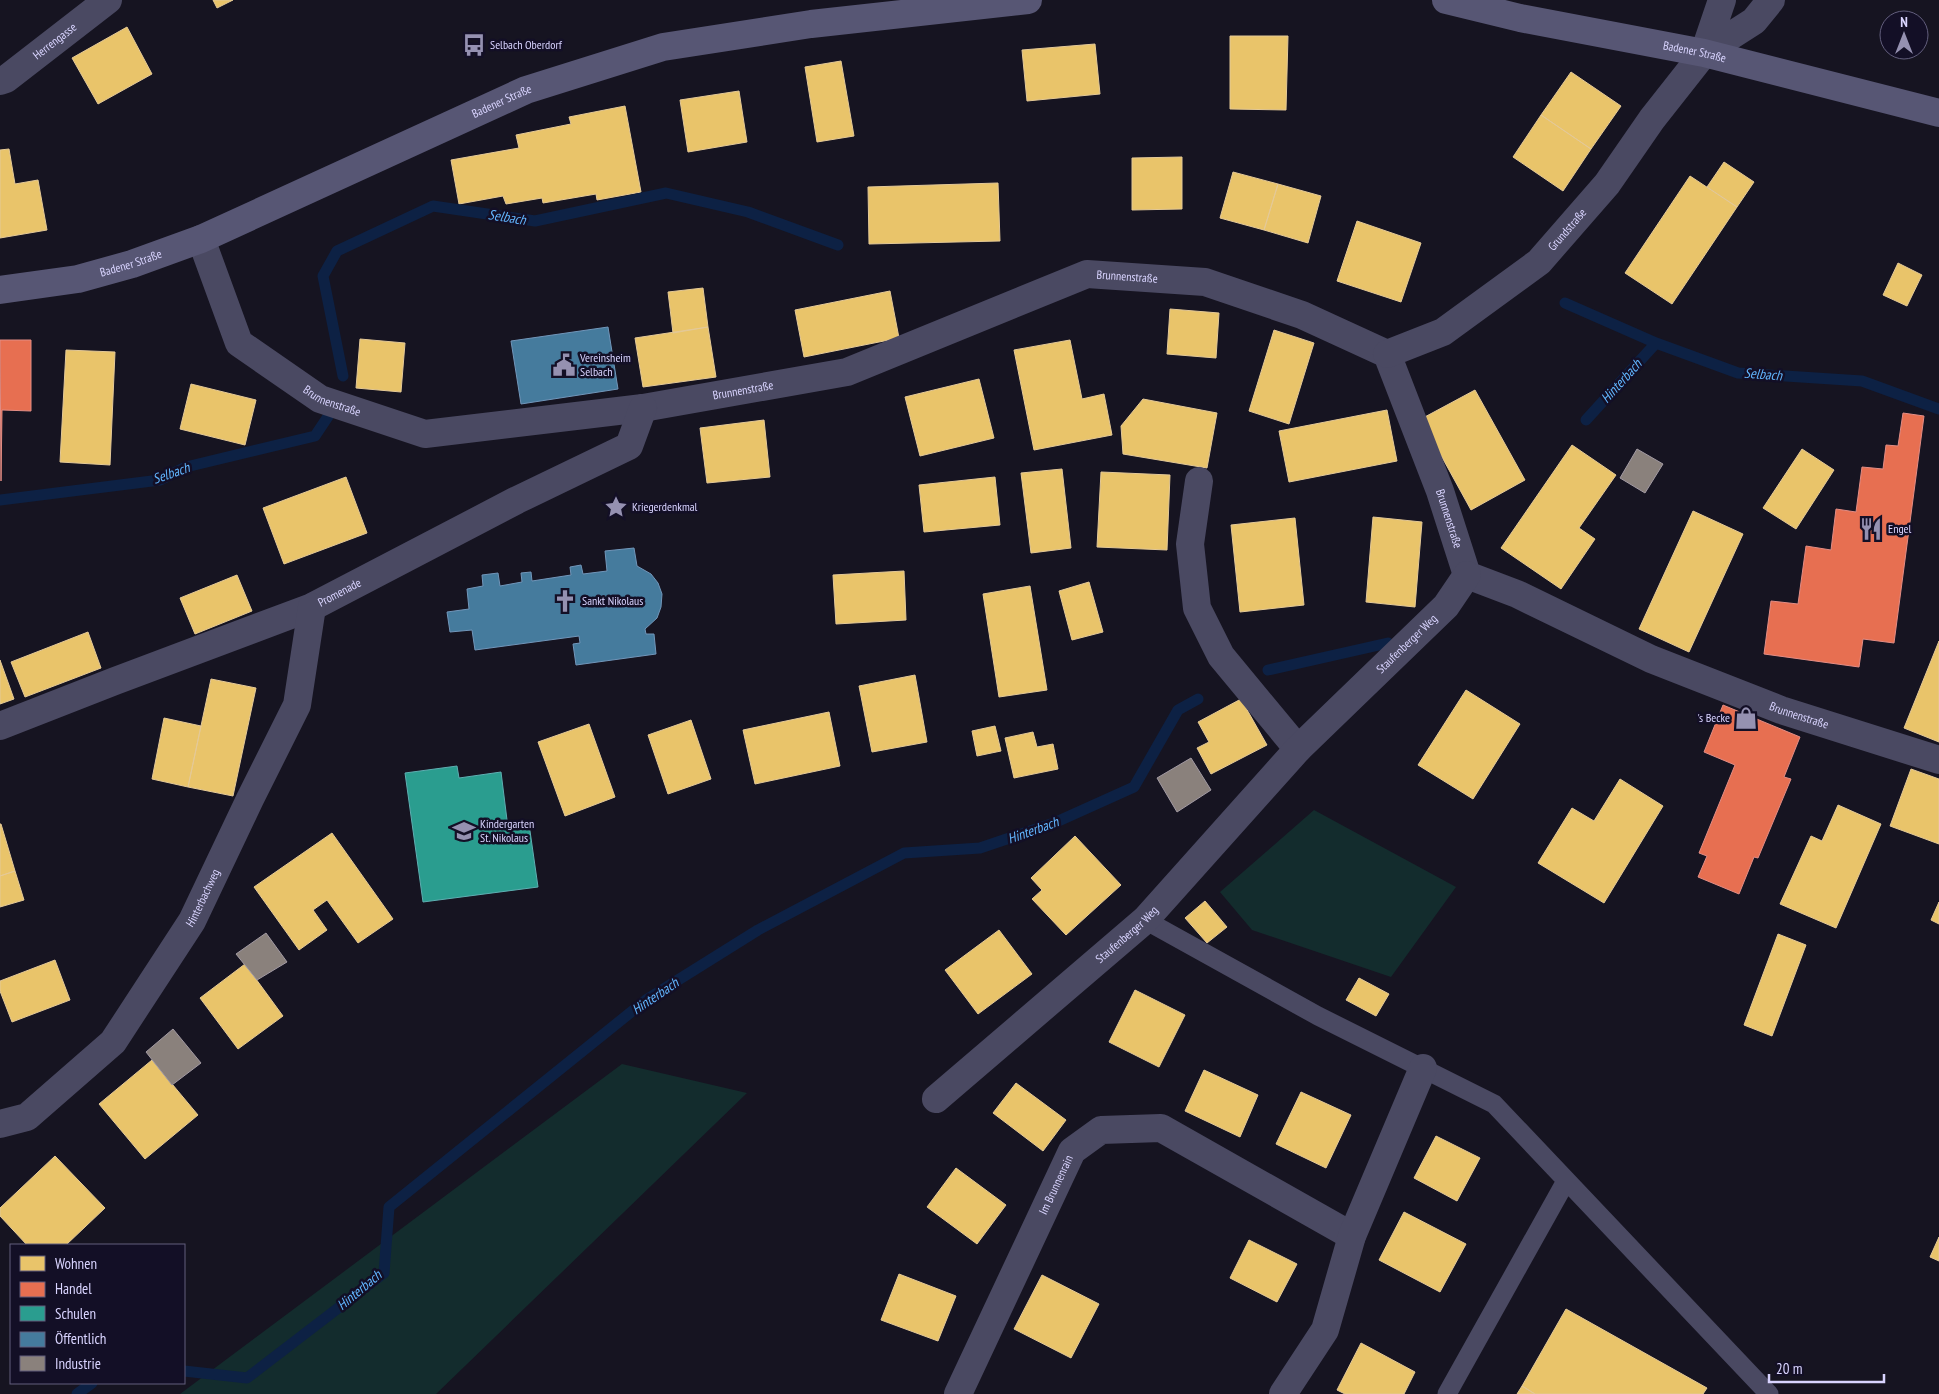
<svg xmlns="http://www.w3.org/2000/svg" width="1939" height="1394" font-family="'PT Sans Narrow',sans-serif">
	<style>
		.green { fill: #132c2d }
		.homes { fill: #e9c46a; stroke: #e4c997 }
		.shops { fill: #e76f51; stroke: #e38d85 }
		.schools { fill: #2a9d8f; stroke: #5eaeb1 }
		.public { fill: #457b9d; stroke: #7196ba }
		.industry { fill: #8a817c; stroke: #a29aa3 }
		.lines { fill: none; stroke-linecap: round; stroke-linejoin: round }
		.stream { stroke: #0d2144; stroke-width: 11 }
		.service { stroke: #4a4962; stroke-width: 19 }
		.minor { stroke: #4a4962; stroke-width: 28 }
		.tertiary { stroke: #4a4962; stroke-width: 28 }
		.secondary { stroke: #575674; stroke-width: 28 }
		.labels { text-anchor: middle; stroke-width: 5; stroke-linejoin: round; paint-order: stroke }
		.street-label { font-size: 12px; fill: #d9d4ff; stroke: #130f26 }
		.poi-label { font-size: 12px; fill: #d9d4ff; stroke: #130f26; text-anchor: start }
		.water-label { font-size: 14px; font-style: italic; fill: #62b6ff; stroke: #130f26 }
	</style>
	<rect width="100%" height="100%" fill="#161421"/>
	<!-- green -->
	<path class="green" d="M1314,810L1456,887L1391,977L1252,930L1220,892Z
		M622,1064L747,1093L436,1394H180Z"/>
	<!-- homes -->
	<path class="homes" d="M213,0H233L217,8Z
		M127,27L152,74L98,104L72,58Z
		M1230,36H1288L1286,110L1230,109Z
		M1095,44L1100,94L1027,101L1022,50Z
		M841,61L854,136L817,142L805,67Z
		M1571,72L1621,106L1591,149L1541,115Z
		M739,91L747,142L688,152L680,100Z
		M625,106L641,192L597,200L596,194L543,203L542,198L506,204L503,196L459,204L451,160L519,148L516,135L571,124L569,117Z
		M1541,115L1591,149L1563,191L1513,157Z
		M9,149L15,184L38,180L47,230L0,238V150Z
		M1182,157V209L1132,210V158Z
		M1724,162L1754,182L1737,207L1707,187Z
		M1233,172L1278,184L1264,230L1220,218Z
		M1690,176L1737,207L1672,304L1625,273Z
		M998,183L1000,241L869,244L868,187Z
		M1278,184L1321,196L1308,243L1264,230Z
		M1357,221L1421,243L1401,302L1337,281Z
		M1898,263L1922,275L1907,306L1883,295Z
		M703,288L708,327L673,333L668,292Z
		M890,291L899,338L804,357L795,310Z
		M1170,309L1219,313L1216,358L1167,354Z
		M708,327L716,377L643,387L635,338Z
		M1274,330L1314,343L1289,424L1249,411Z
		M360,339L405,343L401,392L356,388Z
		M1070,340L1082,399L1104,394L1112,435L1034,450L1014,350Z
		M66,350L115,352L110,465L60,462Z
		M979,379L994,438L920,456L905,397Z
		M191,384L256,400L245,445L180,429Z
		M1475,390L1525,480L1471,510L1421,419Z
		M1143,399L1217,413L1207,468L1123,454L1121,426Z
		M1387,410L1397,461L1289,482L1279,431Z
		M764,420L770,477L707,483L700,428Z
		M1572,445L1616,475L1579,528L1595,539L1561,589L1501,548Z
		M1802,449L1834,470L1796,529L1763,508Z
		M1062,469L1071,548L1031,553L1021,473Z
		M1101,472L1170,475L1167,550L1097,547Z
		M346,477L367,533L284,564L263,508Z
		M995,477L1000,525L924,532L919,485Z
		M1693,511L1743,534L1689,652L1639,629Z
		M1373,517L1422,522L1415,607L1366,602Z
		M1295,518L1304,605L1240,612L1231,525Z
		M904,571L906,620L836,624L833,575Z
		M237,575L252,611L195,634L180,598Z
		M1089,582L1103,632L1072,640L1059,591Z
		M1030,586L1047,690L999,697L983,594Z
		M88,632L101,668L25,697L11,662Z
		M1939,641V742L1904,728Z
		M0,660L14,699L0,704Z
		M915,675L927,742L872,752L859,686Z
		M211,679L256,688L233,796L188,787Z
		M1466,690L1520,724L1473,799L1418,765Z
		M1241,699L1267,745L1211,774L1197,748L1209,742L1198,722Z
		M829,712L840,766L755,784L743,730Z
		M164,718L201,726L188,787L152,779Z
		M691,720L711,779L668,794L648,735Z
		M589,724L615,797L565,816L538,742Z
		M995,726L1001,751L977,756L972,731Z
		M1033,732L1037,747L1053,744L1058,769L1014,778L1005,738Z
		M1911,769L1939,779V844L1890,826Z
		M1620,779L1663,806L1604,903L1538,863L1572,808L1594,821Z
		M1838,805L1881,824L1836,928L1780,904L1811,836L1822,841Z
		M0,824H1L15,871L0,876Z
		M332,833L393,919L358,943L327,900L313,910L327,930L299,950L254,887Z
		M1075,836L1121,885L1066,935L1032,899L1042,890L1031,878Z
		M15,871L24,900L0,907V876Z
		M1205,901L1227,927L1207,943L1185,918Z
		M1939,902V924L1931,920Z
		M999,930L1032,974L978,1014L945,970Z
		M1778,934L1806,945L1772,1036L1744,1025Z
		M55,960L70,1000L12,1022L0,991V981Z
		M245,964L283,1016L238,1049L200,998Z
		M1359,978L1389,994L1376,1016L1346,1000Z
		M1135,990L1185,1015L1159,1067L1109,1042Z
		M152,1060L198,1115L145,1159L99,1104Z
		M1204,1070L1258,1095L1240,1137L1185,1111Z
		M1016,1083L1066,1120L1043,1151L993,1113Z
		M1301,1092L1351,1115L1326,1168L1276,1144Z
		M1436,1136L1480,1158L1457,1201L1414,1178Z
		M55,1156L105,1208L66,1245H27L0,1216V1208Z
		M956,1168L1006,1205L977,1244L927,1207Z
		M1404,1212L1466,1244L1440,1292L1379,1260Z
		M1939,1237V1261L1930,1257Z
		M1249,1240L1297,1264L1277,1302L1230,1278Z
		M899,1274L956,1296L938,1341L881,1320Z
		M1042,1275L1099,1304L1071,1358L1014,1329Z
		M1566,1309L1707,1388L1703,1394H1535L1522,1386Z
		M1361,1343L1415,1372L1404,1394H1345L1337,1390Z
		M1522,1386L1535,1394H1517Z"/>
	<!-- shops -->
	<path class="shops" d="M0,340H31V411L2,410L1,481Z
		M1903,413L1924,416L1894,643L1863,639L1859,667L1764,654L1771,601L1798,604L1806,546L1831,550L1836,509L1856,512L1862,467L1883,469L1886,445L1898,446Z
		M1723,705L1800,737L1784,777L1791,779L1758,858L1754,857L1739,894L1698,877L1707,856L1699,853L1735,765L1704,752Z"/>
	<!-- schools -->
	<path class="schools" d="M457,766L459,778L501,772L508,828L529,824L538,887L423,902L405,773Z"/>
	<!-- public -->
	<path class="public" d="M608,327L618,389L521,404L511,341Z
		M634,548L637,566L651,574L658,583L662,594L661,607L657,618L645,629L646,634H654L656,654L576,665L573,644L580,643L579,636L475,650L472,630L450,632L447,612L469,609L467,589L483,586L482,575L498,573L500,586L522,582L521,573L531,572L532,581L571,575L570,567L581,565L583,574L607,571L605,551Z"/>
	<!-- industry -->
	<path class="industry" d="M1637,449L1663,464L1645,493L1620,478Z
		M1191,758L1211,790L1177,812L1157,778Z
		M266,933L287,962L257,980L236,954Z
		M173,1029L201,1063L172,1085L146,1052Z"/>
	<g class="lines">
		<!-- stream -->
		<path class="stream" d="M1565,303L1656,343L1738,373L1862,381L1939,409
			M343,376L323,276L337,251L433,206L535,221L666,193L748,212L838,245
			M1586,420L1656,343
			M0,500L160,480L186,467L315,436L329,415
			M1268,670L1388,643
			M184,1371L247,1378L384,1273L389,1207L646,1000L758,930L904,853L980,848L1054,823L1134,787L1178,710L1198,699
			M77,1394L92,1383"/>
		<!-- service -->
		<path class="service" d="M1145,920L1318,1016L1494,1104L1769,1394
			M1447,1394L1566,1181"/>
		<!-- minor -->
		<g class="minor">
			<path id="s1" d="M0,81L6,79L108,0"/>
			<path id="s2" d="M201,239L239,343L320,399L425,434L643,408L847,372L1087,274L1205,282L1302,315L1387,354L1440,491L1467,575L1517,594L1651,659L1781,710L1939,760"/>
			<path id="s3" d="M1387,354L1443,332L1539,262L1607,184L1652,119L1704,53"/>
			<path d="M1199,481L1190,544L1197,608L1221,656L1298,749"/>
			<path id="s4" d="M0,726L115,681L312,607L517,500L629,446L643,408"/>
			<path id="s5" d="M936,1099L1145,920L1298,749L1446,606L1467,575"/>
			<path id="s6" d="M0,1124L27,1117L113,1042L192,921L250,799L297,705L312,607"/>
			<path id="s7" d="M958,1394L1072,1151L1101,1130L1161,1128L1352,1236"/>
			<path d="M1283,1394L1325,1330L1352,1236L1423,1068"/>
		</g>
		<!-- tertiary -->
		<path class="tertiary" d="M1704,53L1754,21L1771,0
			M1704,53L1722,0"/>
		<!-- secondary -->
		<g class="secondary">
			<path id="s8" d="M1446,0L1520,18L1704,53L1939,113"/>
			<path id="s9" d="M0,290L78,279L132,264L201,239L526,90L663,47L811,24L1028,0"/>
		</g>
	</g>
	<!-- icons -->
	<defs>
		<symbol id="bus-bare" viewBox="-9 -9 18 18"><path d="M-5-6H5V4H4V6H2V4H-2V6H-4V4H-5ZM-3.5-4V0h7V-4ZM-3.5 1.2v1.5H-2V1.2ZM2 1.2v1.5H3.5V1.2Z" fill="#9591b1" stroke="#130f26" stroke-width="2.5" paint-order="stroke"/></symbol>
		<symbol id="civic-bare" viewBox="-9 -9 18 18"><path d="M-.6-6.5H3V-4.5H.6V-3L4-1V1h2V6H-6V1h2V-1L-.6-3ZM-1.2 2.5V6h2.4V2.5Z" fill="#9591b1" stroke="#130f26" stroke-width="2.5" paint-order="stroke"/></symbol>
		<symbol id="sight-bare" viewBox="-9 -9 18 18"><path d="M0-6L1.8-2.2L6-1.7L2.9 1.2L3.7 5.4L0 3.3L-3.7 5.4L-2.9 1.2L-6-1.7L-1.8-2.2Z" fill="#9591b1" stroke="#130f26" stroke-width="2.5" paint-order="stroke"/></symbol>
		<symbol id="restaurant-bare" viewBox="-9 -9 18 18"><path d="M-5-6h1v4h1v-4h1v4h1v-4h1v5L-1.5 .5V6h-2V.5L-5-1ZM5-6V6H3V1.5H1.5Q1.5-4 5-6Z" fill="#9591b1" stroke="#130f26" stroke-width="2.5" paint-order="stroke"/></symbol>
		<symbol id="church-bare" viewBox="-9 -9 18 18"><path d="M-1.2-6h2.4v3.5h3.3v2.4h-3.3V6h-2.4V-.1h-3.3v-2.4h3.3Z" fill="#9591b1" stroke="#130f26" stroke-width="2.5" paint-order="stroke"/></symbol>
		<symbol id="shop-bare" viewBox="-9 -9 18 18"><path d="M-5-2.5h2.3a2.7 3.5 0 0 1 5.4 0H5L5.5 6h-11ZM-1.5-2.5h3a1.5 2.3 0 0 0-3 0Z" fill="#9591b1" stroke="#130f26" stroke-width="2.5" paint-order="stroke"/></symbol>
		<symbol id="school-bare" viewBox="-9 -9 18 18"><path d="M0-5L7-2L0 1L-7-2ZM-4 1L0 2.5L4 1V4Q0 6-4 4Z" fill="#9591b1" stroke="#130f26" stroke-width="2.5" paint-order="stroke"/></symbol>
	</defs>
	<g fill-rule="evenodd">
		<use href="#bus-bare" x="458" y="29" width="32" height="32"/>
		<use href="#civic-bare" x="548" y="349" width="32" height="32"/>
		<use href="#sight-bare" x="600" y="491" width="32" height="32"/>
		<use href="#restaurant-bare" x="1855" y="513" width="32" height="32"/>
		<use href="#church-bare" x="549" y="585" width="32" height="32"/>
		<use href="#shop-bare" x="1730" y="702" width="32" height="32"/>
		<use href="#school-bare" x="448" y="815" width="32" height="32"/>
	</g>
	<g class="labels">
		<!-- street labels -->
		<g class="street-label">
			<text dy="4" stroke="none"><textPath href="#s1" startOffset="68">Herrengasse</textPath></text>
			<text dy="4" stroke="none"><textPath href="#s8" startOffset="254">Badener Straße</textPath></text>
			<text dy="4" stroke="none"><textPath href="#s9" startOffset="539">Badener Straße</textPath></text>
			<text dy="4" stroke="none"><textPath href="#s3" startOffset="222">Grundstraße</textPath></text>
			<text dy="4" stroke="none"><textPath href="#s9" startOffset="134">Badener Straße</textPath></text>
			<text dy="4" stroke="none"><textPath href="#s2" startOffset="1046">Brunnenstraße</textPath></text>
			<text dy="4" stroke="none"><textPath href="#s2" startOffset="641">Brunnenstraße</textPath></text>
			<text dy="4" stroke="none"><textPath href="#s2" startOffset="221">Brunnenstraße</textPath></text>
			<text dy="4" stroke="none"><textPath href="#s2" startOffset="1496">Brunnenstraße</textPath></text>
			<text dy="4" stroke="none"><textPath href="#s4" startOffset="365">Promenade</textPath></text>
			<text dy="4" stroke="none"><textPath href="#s5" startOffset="656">Staufenberger Weg</textPath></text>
			<text dy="4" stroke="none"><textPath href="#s2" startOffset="1916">Brunnenstraße</textPath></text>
			<text dy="4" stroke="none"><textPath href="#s6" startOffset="312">Hinterbachweg</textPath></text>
			<text dy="4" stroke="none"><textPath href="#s5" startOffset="252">Staufenberger Weg</textPath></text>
			<text dy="4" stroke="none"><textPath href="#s7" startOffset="231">Im Brunnenrain</textPath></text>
		</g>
		<!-- poi labels -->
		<g class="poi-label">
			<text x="490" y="49">Selbach Oberdorf</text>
			<text x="580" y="362">Vereinsheim<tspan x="580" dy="14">Selbach</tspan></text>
			<text x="632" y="511">Kriegerdenkmal</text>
			<text x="1888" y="533">Engel</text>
			<text x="582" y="605">Sankt Nikolaus</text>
			<text x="1730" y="722" text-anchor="end">'s Becke</text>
			<text x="480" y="828">Kindergarten<tspan x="480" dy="14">St. Nikolaus</tspan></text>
		</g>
		<!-- water labels -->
		<g class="water-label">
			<text transform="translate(507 217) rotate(9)" y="5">Selbach</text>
			<text transform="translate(1763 374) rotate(4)" y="5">Selbach</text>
			<text transform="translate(1621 381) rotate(-48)" y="5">Hinterbach</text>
			<text transform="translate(171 473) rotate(-19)" y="5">Selbach</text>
			<text transform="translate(1033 830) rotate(-20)" y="5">Hinterbach</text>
			<text transform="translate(655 996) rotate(-34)" y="5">Hinterbach</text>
			<text transform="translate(359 1290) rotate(-40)" y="5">Hinterbach</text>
		</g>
	</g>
	<!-- legend -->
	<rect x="10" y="1244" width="175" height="140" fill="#130f26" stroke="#625e7d"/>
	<rect x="20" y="1256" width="25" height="15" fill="#e9c46a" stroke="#625e7d"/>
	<text x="55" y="1269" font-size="15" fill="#d9d4ff">Wohnen</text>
	<rect x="20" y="1282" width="25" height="15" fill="#e76f51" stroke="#625e7d"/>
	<text x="55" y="1294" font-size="15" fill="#d9d4ff">Handel</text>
	<rect x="20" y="1306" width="25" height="15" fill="#2a9d8f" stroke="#625e7d"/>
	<text x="55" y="1319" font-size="15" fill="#d9d4ff">Schulen</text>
	<rect x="20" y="1332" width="25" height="15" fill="#457b9d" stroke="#625e7d"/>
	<text x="55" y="1344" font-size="15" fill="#d9d4ff">Öffentlich</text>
	<rect x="20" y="1356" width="25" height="15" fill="#8a817c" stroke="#625e7d"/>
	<text x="55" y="1369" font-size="15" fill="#d9d4ff">Industrie</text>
	<!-- north arrow -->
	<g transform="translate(1904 35)"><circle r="24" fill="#130f26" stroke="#625e7d"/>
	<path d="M0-4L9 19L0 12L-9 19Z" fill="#9591b1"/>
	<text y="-8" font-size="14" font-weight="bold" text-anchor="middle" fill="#d9d4ff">N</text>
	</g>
	<!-- scale -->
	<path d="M1769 1374v8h115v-8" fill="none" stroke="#d9d4ff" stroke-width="2.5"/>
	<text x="1776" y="1374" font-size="15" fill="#d9d4ff" stroke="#130f26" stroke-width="4" paint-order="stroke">20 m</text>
</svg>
